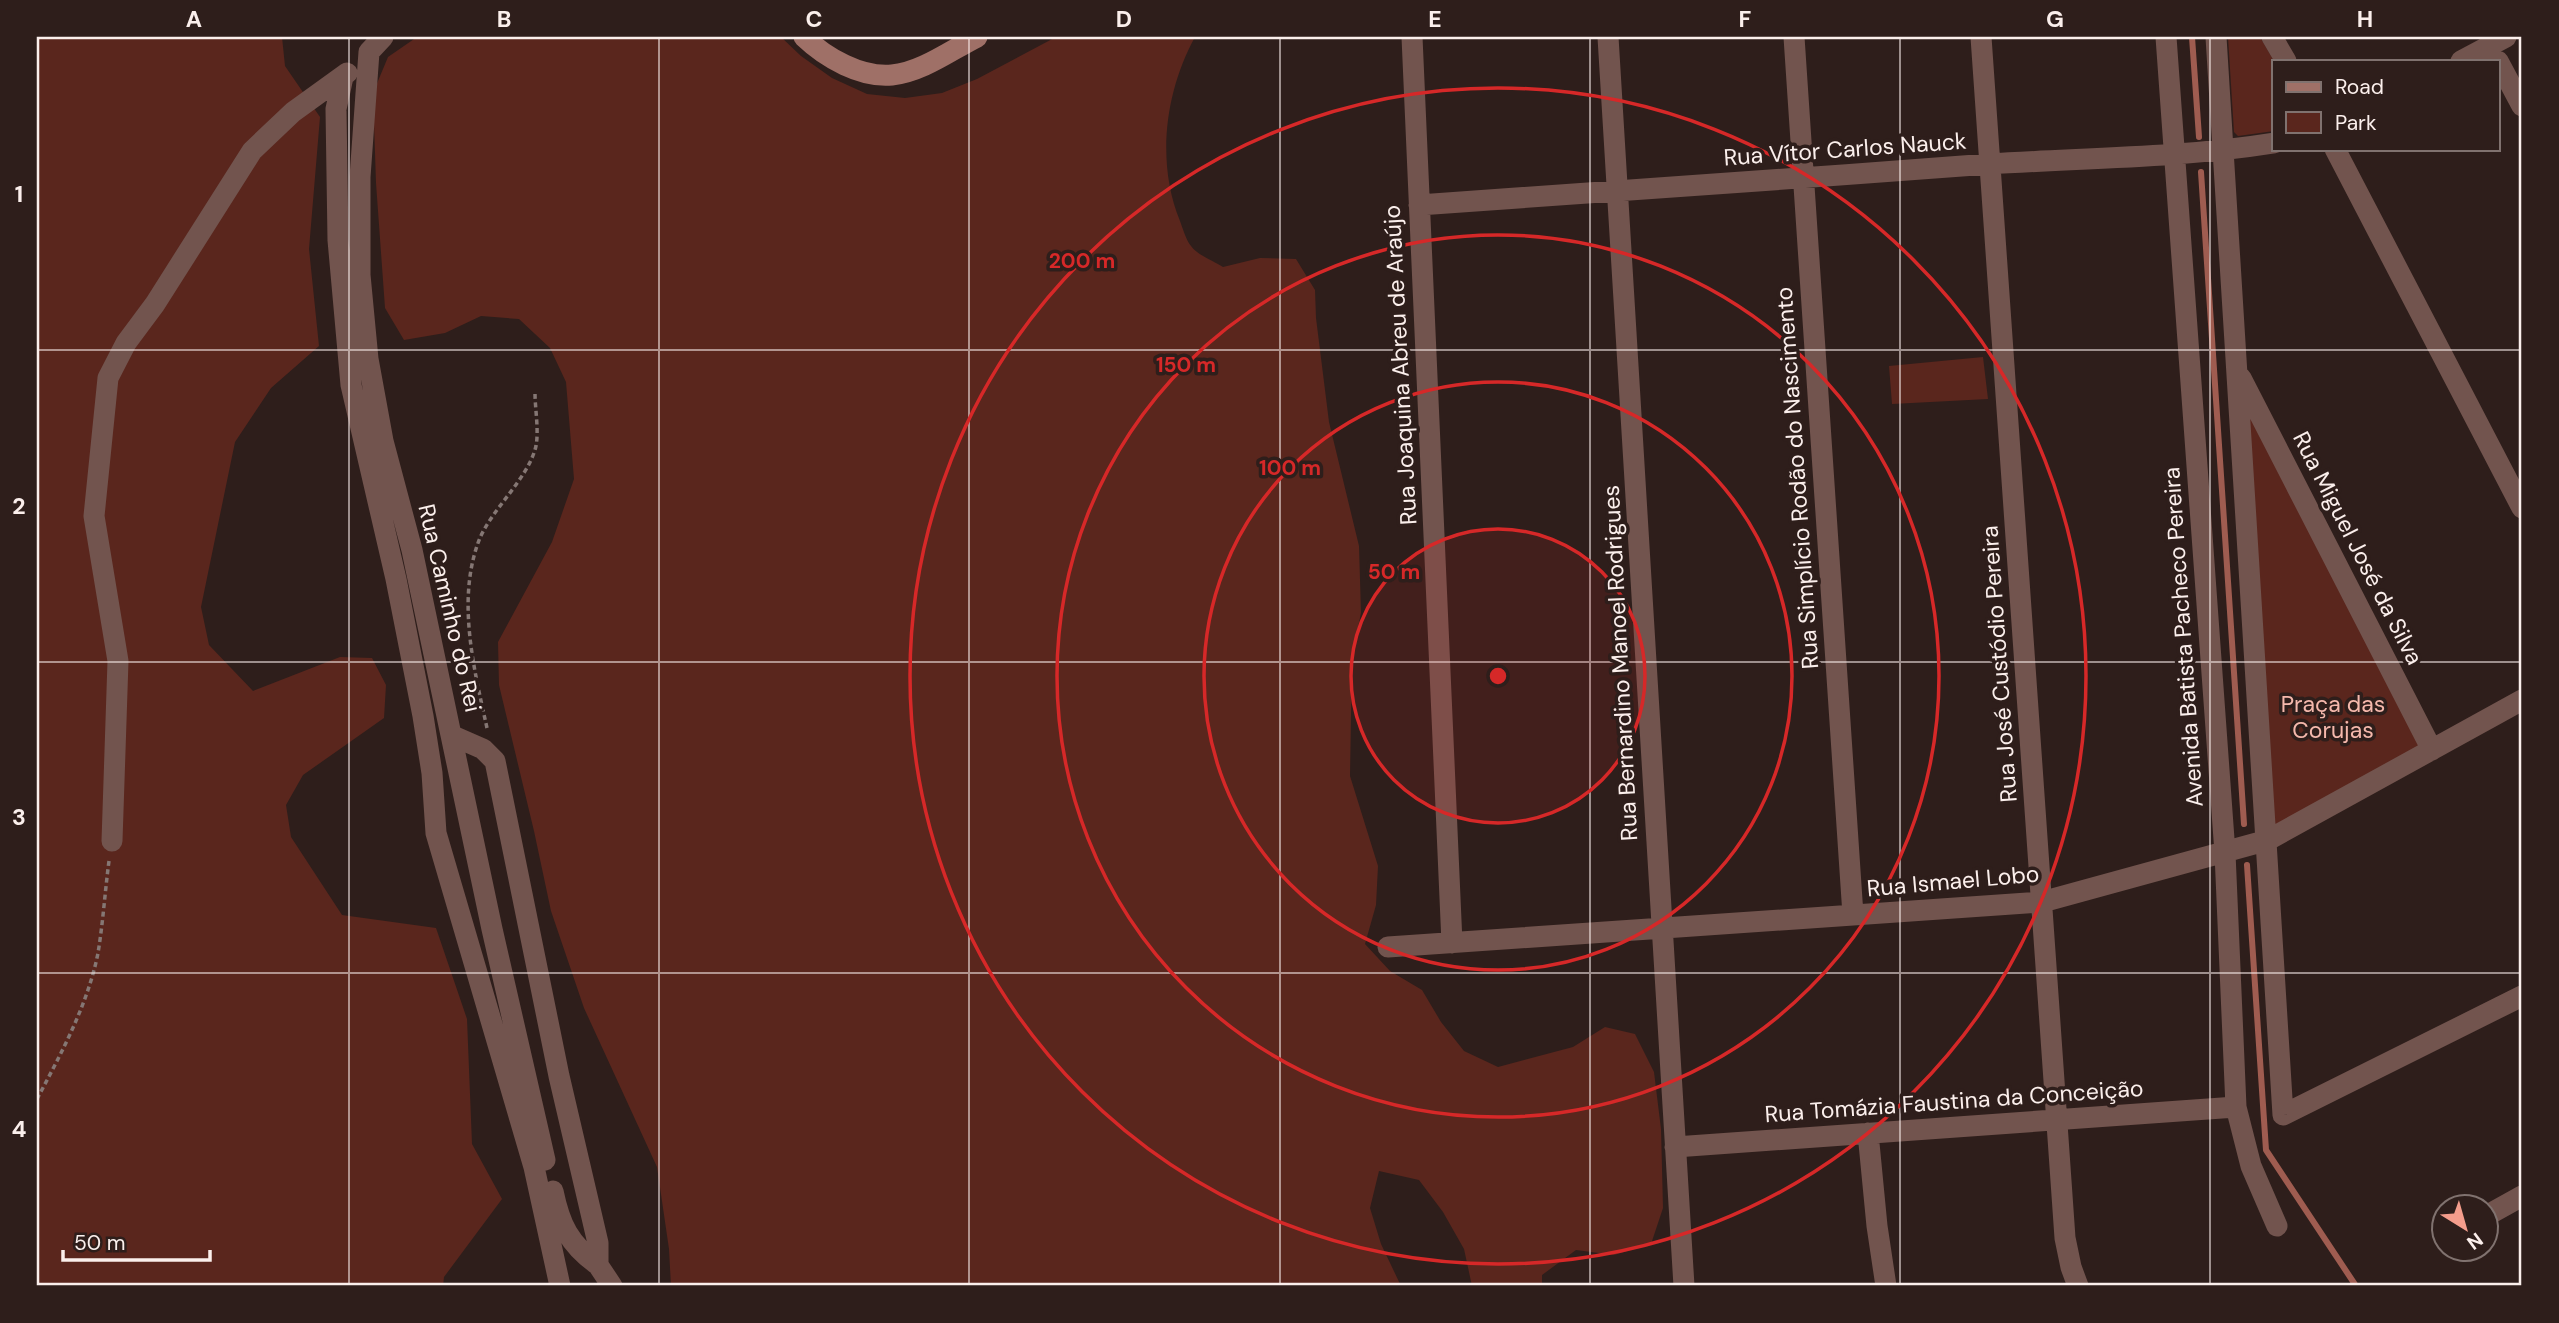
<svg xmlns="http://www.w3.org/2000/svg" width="2559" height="1323" font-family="'DM Sans',sans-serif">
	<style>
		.green { fill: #5a261d }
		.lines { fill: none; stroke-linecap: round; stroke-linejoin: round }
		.stream { stroke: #9f5c50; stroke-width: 6 }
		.path { stroke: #857774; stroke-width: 3.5; stroke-dasharray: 5 3.5; stroke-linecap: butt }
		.street { stroke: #72544e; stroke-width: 21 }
		.secondary { stroke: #9f7067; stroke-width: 21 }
		.grid { fill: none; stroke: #fbefec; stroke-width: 2; stroke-opacity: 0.55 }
		.ring { fill: none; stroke: #d62828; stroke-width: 3.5 }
		.labels { text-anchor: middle; stroke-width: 7; stroke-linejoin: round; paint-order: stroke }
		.street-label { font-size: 23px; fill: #fbefec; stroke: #2e1e1b }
		.park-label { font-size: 23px; fill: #f5b8ac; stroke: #2e1e1b }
		.centre { fill: #d62828; stroke: #2e1e1b; stroke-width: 3.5 }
		.ring-label { font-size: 21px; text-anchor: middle; font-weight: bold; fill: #d62828; stroke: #2e1e1b; stroke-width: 7; stroke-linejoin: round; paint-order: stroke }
		.neatline { fill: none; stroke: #fbefec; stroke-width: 2.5 }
		.grid-label { font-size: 23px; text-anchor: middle; font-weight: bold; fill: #fbefec }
	</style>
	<rect width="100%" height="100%" fill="#2e1e1b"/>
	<!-- green -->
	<path class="green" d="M37,37H282L285,66L320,117L309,249L319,346L271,388L235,442L201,607L209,645L253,691L340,657L372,658L386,685L384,718L303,775L286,805L291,837L342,915L436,928L467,1019L472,1144L502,1199L444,1277L443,1286H37Z
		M417,37H781L801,56L832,78L867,94L905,98L942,93L977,79L1056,37H1195C1165,92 1156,162 1180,221C1183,229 1186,240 1191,246C1197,255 1214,261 1223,267L1260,258L1296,259L1315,290L1316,318L1329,422L1359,546L1361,613L1352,655L1350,776L1378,866L1376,905L1365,944L1390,971L1422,990L1441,1022L1464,1051L1498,1067L1573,1047L1605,1027L1635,1034L1654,1072L1661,1129L1663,1208L1651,1244L1614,1255L1576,1250L1542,1275V1286H1472L1464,1249L1443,1212L1419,1180L1379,1171L1370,1208L1381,1244L1401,1286H671L669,1249L657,1167L584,1008L551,911L534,831L499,685L498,642L552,542L574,479L566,382L550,348L519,319L481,316L445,333L404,340L385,308L376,183L373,93L388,57Z
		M2228,37H2260L2274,61V131L2238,136L2234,132Z
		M1983,357L1988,399L1892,404L1889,366Z
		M2238,374L2427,746L2270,834Z"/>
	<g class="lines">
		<!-- stream -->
		<path class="stream" d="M2192,37L2199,137
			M2201,172L2244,824
			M2247,865L2266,1150L2356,1286"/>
		<!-- path -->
		<path class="path" d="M487,728C474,669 457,602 478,543C489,511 528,480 536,446C539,430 535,409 535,393
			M37,1099C61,1054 88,1004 98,953C103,923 105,891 109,861"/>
		<!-- street -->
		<path class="street" d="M383,37L369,52L360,177V275L368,359L383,441L412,550L451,735L483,749L495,761L559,1076L598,1243V1265L612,1286
			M1412,37L1452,943
			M1608,37L1684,1286
			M1794,37L1853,915
			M1981,37L2065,1238L2071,1267L2078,1286
			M2166,37L2225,853L2236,1107L2251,1166L2277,1226
			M2216,37L2283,1115L2522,996
			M2272,37L2286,61
			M2461,61L2506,37
			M2498,61L2522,106
			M343,77L336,109L338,240L351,385L396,579L423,716L432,773L436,833L534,1167L560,1286
			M2335,149L2522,508
			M1419,205C1609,193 1799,178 1989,164C2084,158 2180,158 2274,143
			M2241,378L2432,750
			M451,735L492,929L545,1160
			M112,841L118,661L94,516L108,378L126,343L155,304L252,151L293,112L347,73
			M1388,947L2042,902L2268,840L2522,700
			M1868,1133L1877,1226L1886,1286
			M1675,1147L2236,1107
			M553,1191C560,1225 569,1244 598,1265
			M2486,1216L2522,1196"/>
		<!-- secondary -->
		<path class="secondary" d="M804,37C826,58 861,78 892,75C922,72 951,50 977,37"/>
	</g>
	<!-- grid -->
	<path class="grid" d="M349,37V1286M659,37V1286M969,37V1286M1280,37V1286M1590,37V1286M1900,37V1286M2210,37V1286M37,350H2522M37,662H2522M37,973H2522"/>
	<!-- distance rings -->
	<circle cx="1498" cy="676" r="147" fill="#d62828" fill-opacity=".12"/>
	<g class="ring">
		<circle cx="1498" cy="676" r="147"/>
		<circle cx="1498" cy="676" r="294"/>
		<circle cx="1498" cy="676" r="441"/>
		<circle cx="1498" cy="676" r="588"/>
	</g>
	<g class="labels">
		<!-- street labels -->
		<g class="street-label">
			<text transform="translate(1845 149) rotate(-4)" y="8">Rua Vítor Carlos Nauck</text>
			<text transform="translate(1400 365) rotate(-93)" y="8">Rua Joaquina Abreu de Araújo</text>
			<text transform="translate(1797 478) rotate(-94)" y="8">Rua Simplício Rodão do Nascimento</text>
			<text transform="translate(2358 548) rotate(63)" y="8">Rua Miguel José da Silva</text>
			<text transform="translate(450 608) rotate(77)" y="8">Rua Caminho do Rei</text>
			<text transform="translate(2183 637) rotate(-94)" y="8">Avenida Batista Pacheco Pereira</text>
			<text transform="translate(1620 663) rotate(-93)" y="8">Rua Bernardino Manoel Rodrigues</text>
			<text transform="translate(1999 664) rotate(-94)" y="8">Rua José Custódio Pereira</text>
			<text transform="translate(1953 881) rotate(-5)" y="8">Rua Ismael Lobo</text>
			<text transform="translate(1954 1101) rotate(-4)" y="8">Rua Tomázia Faustina da Conceição</text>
		</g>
		<!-- park labels -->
		<g class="park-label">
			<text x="2333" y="712">Praça das<tspan x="2333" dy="26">Corujas</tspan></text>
		</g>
	</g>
	<circle cx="1498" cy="676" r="10" class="centre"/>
	<g class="ring-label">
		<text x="1082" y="268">200 m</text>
		<text x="1186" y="372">150 m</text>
		<text x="1290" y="475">100 m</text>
		<text x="1394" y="579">50 m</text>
	</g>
	<!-- border -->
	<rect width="2559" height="1323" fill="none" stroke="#2e1e1b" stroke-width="77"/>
	<!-- legend -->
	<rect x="2272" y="60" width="228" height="91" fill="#2e1e1b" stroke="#80726f" stroke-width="2"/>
	<rect x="2286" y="82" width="35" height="10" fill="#9f7067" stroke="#80726f" stroke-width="2"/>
	<text x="2335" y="94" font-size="21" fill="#fbefec">Road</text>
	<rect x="2286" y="112" width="35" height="21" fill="#5a261d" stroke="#80726f" stroke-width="2"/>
	<text x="2335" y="130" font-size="21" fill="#fbefec">Park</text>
	<!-- north arrow -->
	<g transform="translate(2465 1228) rotate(143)"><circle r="33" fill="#2e1e1b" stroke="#80726f" stroke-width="2"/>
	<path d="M0-5L12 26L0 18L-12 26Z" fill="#f49d8c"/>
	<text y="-10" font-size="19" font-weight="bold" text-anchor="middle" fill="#fbefec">N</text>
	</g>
	<!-- scale -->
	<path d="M63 1250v10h147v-10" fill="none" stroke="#fbefec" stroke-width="3.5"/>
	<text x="74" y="1250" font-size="21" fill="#fbefec" stroke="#2e1e1b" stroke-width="5" paint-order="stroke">50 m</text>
	<rect x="38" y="38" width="2482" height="1246" class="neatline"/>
	<g class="grid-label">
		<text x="194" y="27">A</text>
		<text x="504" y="27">B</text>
		<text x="814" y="27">C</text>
		<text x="1124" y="27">D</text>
		<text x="1435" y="27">E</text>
		<text x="1745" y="27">F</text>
		<text x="2055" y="27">G</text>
		<text x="2365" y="27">H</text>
		<text x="19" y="202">1</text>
		<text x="19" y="514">2</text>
		<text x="19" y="825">3</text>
		<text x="19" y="1137">4</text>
	</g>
</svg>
